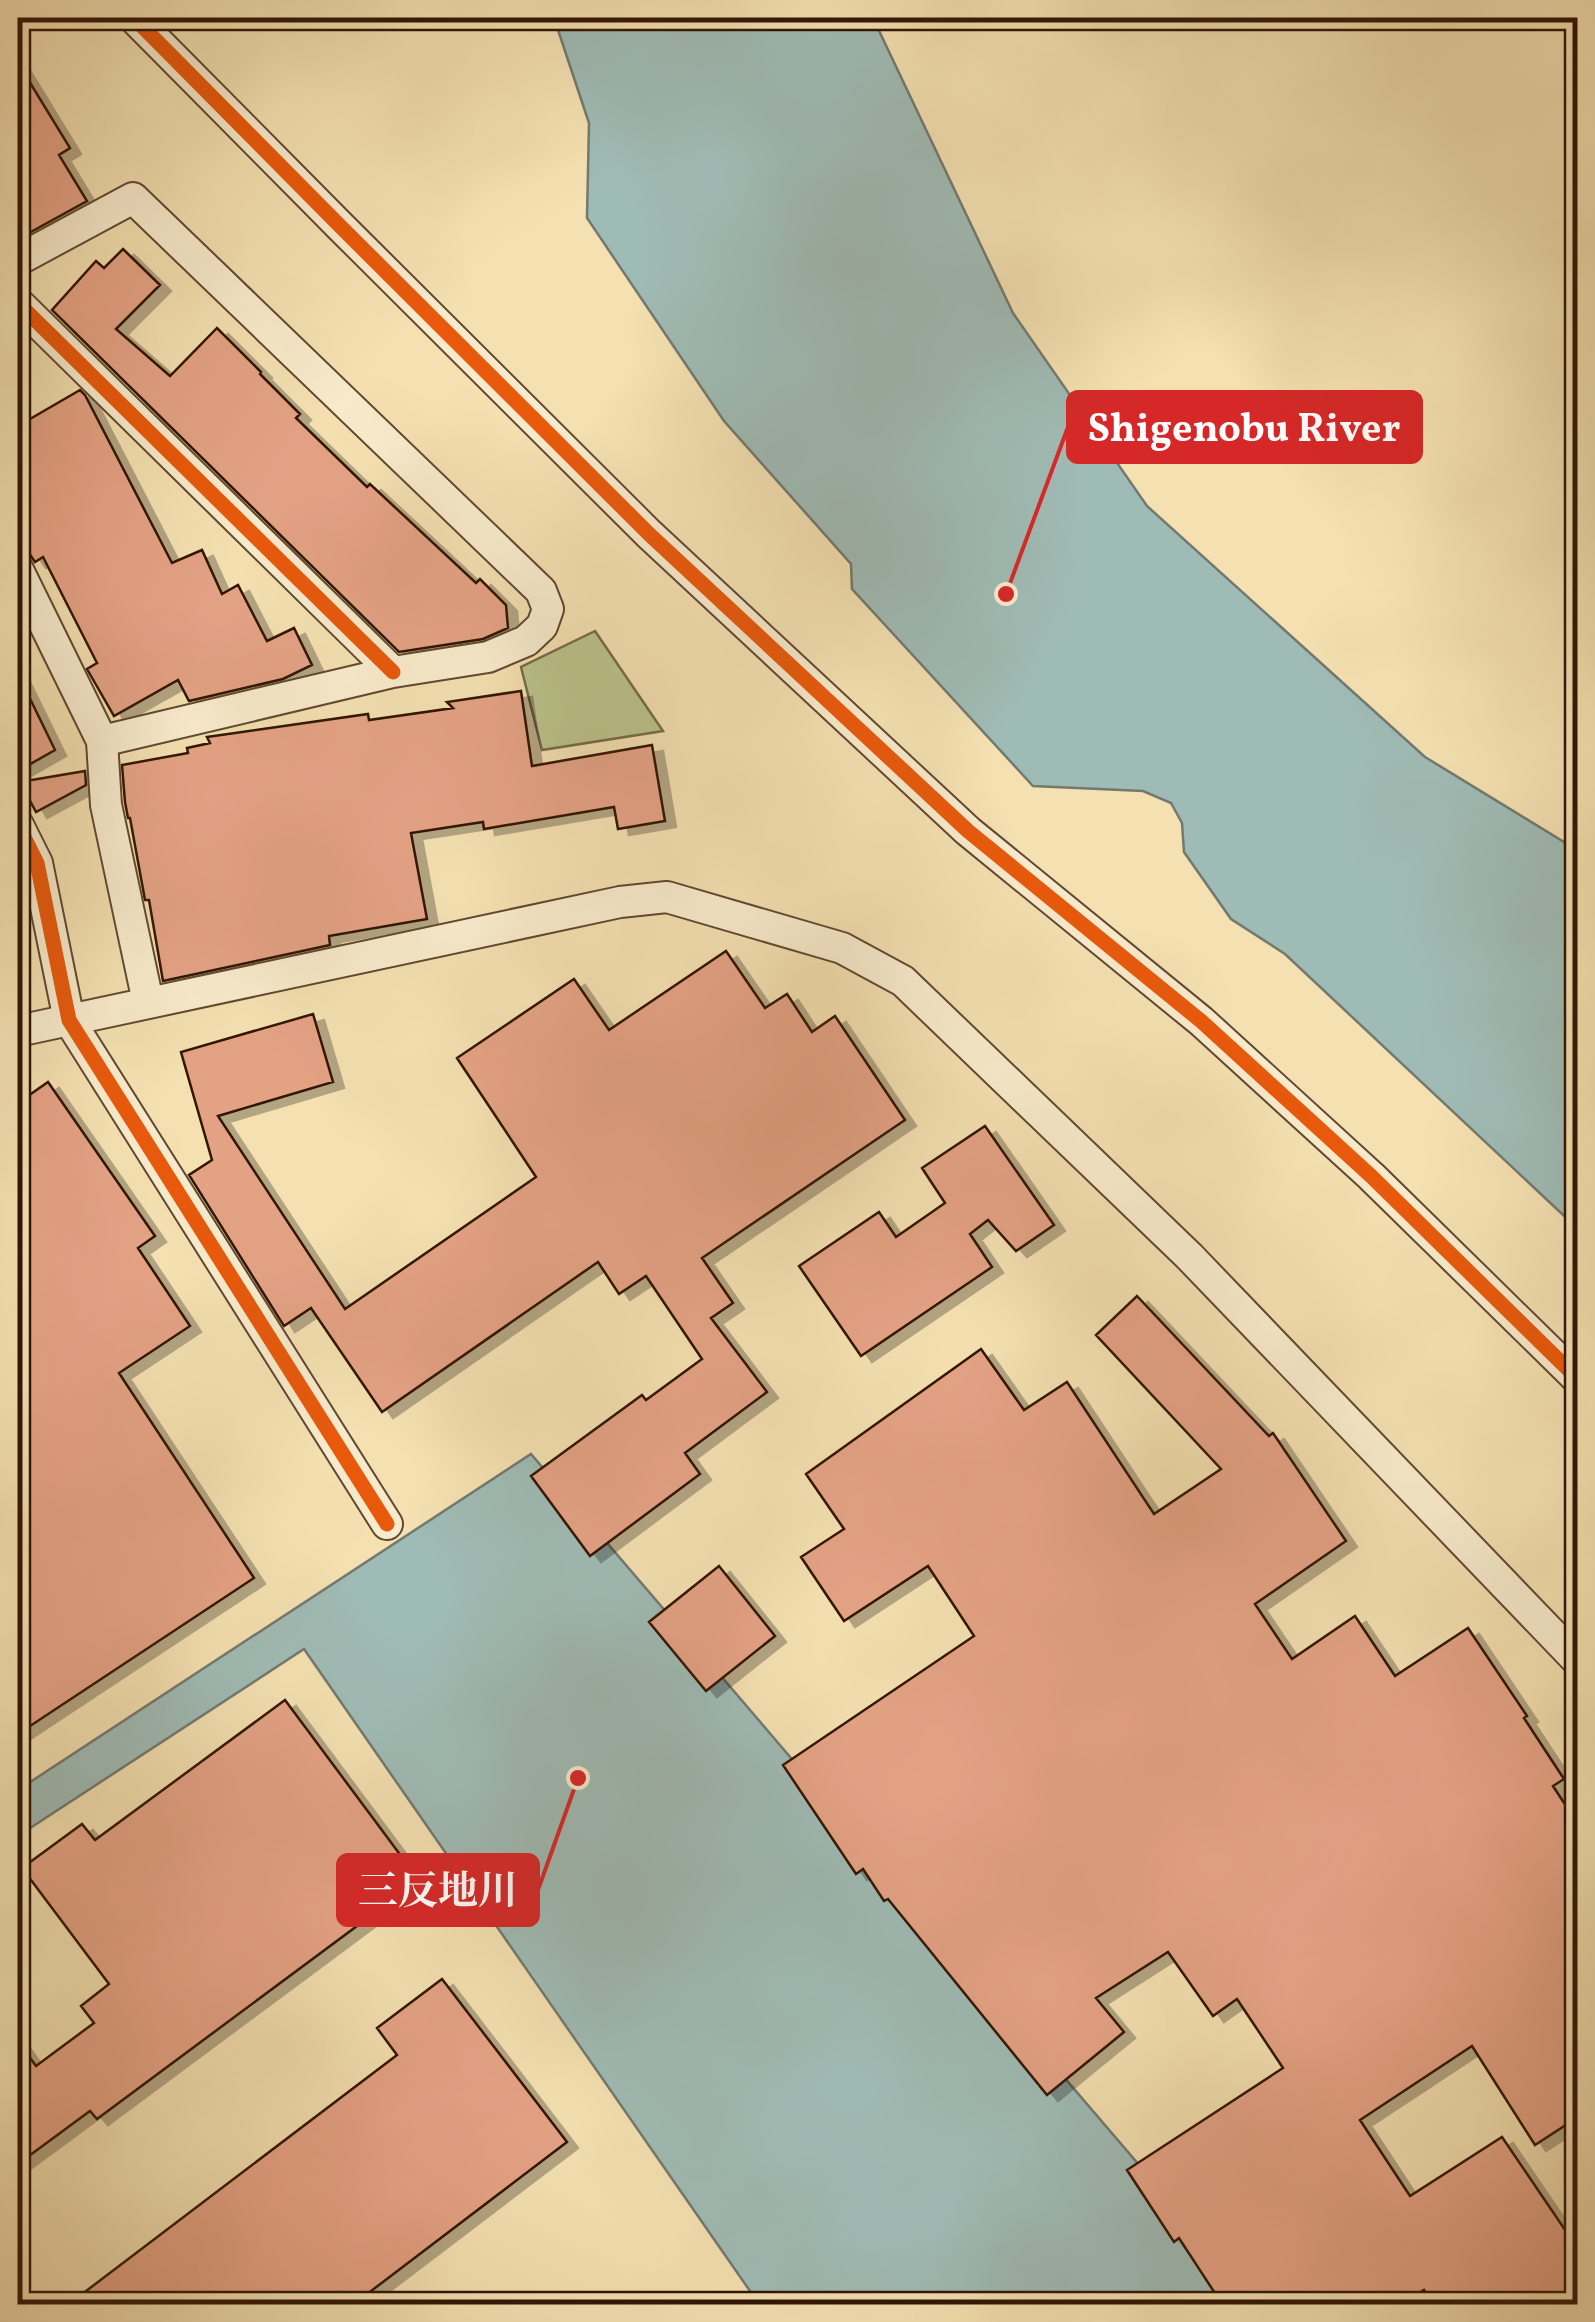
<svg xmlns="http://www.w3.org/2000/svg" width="1595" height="2322" font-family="Vollkorn,'Noto Serif JP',serif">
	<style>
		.green { fill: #bbc28c; stroke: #766c48; stroke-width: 2.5 }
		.water { fill: #9fbbb5; stroke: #73796f; stroke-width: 2.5 }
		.building { fill: #e4a285; stroke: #301505; stroke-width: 2.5; filter: url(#shadow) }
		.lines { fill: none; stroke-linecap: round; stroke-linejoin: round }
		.minor-casing { stroke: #614830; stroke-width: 34 }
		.minor { stroke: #f8ebcc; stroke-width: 30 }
		.cycleway-casing { stroke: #f8ebcc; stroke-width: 21 }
		.cycleway { stroke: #e8590c; stroke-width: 15 }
		.leader { fill: none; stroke: #d62828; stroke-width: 4 }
		.callout-dot { fill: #d62828; stroke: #f8ebcc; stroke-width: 4 }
		.callout { fill: #d62828; stroke: #d62828; stroke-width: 4 }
		.callout-label { font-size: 40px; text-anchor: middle; font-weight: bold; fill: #fff }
	</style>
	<defs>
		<filter id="shadow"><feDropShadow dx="11" dy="6" stdDeviation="0" flood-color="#0004"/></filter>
	</defs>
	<rect width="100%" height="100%" fill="#f4e0b1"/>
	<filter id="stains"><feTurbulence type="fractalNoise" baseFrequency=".002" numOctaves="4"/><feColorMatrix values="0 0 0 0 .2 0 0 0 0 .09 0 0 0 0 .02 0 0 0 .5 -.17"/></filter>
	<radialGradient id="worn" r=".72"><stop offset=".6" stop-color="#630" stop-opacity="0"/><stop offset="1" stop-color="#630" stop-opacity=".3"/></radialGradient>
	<!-- green -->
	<path class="green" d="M595,631L663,731L542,750L521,667Z"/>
	<!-- water -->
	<path class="water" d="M554,18H873L1013,313L1147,506L1425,757L1577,850V1228L1285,954L1231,919L1184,852L1182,823L1171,803L1143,791L1033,786L852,589L851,564L724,421L587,218L589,123Z
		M531,1454L1258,2304H759L304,1649L18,1836V1790Z"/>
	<!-- building -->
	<path class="building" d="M18,63L70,148L59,155L87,201L18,239Z
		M123,249L160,285L116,329L170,376L217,328L261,372L260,374L300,414L296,418L367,487L370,484L476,583L480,579L506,605L508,628L483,639L399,652L52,310L96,261L104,268Z
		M80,390L85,395L172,563L202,550L222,594L238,585L267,641L294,628L312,665L283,679L189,701L178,680L114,716L87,669L97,663L43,557L35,562L18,537V426Z
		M18,674L55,750L18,771Z
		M521,691L532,766L652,745L665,821L618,829L614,807L484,829L483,822L411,833L427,919L329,936L330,945L163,981L149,900H145L130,818H128L125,802L122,765L188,753L187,748L210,743L207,737L368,714L369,720L453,708L447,702Z
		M85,771L86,785L36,812L20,782Z
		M726,951L765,1008L787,994L812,1032L835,1016L905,1120L702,1258L733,1303L711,1318L767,1392L685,1453L700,1474L590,1556L531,1476L642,1395L646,1400L702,1359L646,1276L619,1294L598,1262L382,1412L311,1308L284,1326L189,1175L212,1160L181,1052L313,1014L333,1082L218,1116L345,1309L536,1177L457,1058L574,979L609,1030Z
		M48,1082L155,1236L138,1248L190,1326L119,1373L254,1578L18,1734V1103Z
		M985,1126L1054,1225L1016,1251L988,1220L970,1234L992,1267L861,1356L799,1266L879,1212L896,1237L945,1203L922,1168Z
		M1137,1296L1269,1436L1273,1433L1346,1541L1255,1604L1292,1659L1355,1616L1395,1676L1468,1628L1527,1716L1524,1718L1564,1779L1553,1786L1578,1824V2117L1535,2145L1472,2046L1360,2120L1410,2196L1502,2137L1578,2249V2304H1434L1424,2290L1401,2304H1222L1179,2238L1174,2242L1127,2170L1283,2068L1237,1999L1213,2016L1168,1952L1096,1998L1124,2032L1047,2095L888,1899L884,1901L863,1869L856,1874L783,1765L974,1636L928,1566L844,1621L801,1557L844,1529L806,1474L981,1349L1024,1410L1067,1382L1154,1514L1221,1469L1096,1335Z
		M719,1566L775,1636L706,1691L649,1622Z
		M285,1700L419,1880L97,2119L90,2111L18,2164V2041L36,2066L94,2023L81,2006L109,1984L22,1868L82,1824L95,1840Z
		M442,1979L567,2142L354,2304H69L397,2055L377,2028Z"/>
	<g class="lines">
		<defs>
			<path id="minor" d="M134,18L339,225L649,534L968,831L1201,1021L1371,1176L1578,1379
				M18,260L133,198L541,591L548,609L542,626L526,641L488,657L393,672L102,741
				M18,303L393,672
				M18,570L102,741L106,805L148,1002
				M18,825L37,863L69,1020L387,1524
				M18,1031L620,902L667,897L842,948L903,981L1189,1256L1578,1661"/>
		</defs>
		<!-- minor casing -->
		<use href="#minor" class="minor-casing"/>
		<!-- minor -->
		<use href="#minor" class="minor"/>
		<defs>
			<path id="cycleway" d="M134,18L339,225L649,534L968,831L1201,1021L1371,1176L1578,1379
				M18,303L393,672
				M18,825L37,863L69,1020L387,1524"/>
		</defs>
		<!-- cycleway casing -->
		<use href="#cycleway" class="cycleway-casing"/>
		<!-- cycleway -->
		<use href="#cycleway" class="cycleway"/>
	</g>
	<!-- callouts -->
	<path class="leader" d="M1006 594L1068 427M578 1778L538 1890"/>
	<g class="callout-dot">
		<circle cx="1006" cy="594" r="10"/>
		<circle cx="578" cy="1778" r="10"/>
	</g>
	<g class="callout">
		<rect x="1068" y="392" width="353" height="70" rx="10"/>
		<rect x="338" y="1855" width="200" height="70" rx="10"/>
	</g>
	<g class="callout-label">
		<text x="1244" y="441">Shigenobu River</text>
		<text x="438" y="1904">三反地川</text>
	</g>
	<!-- margin -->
	<rect width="1595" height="2322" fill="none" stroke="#f4e0b1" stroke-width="60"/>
	<rect x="20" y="20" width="1555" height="2282" fill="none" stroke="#301505" stroke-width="5"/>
	<rect x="30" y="30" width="1535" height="2262" fill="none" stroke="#301505" stroke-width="2.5"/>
	<rect width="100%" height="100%" filter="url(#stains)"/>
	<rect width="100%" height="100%" fill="url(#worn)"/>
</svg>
